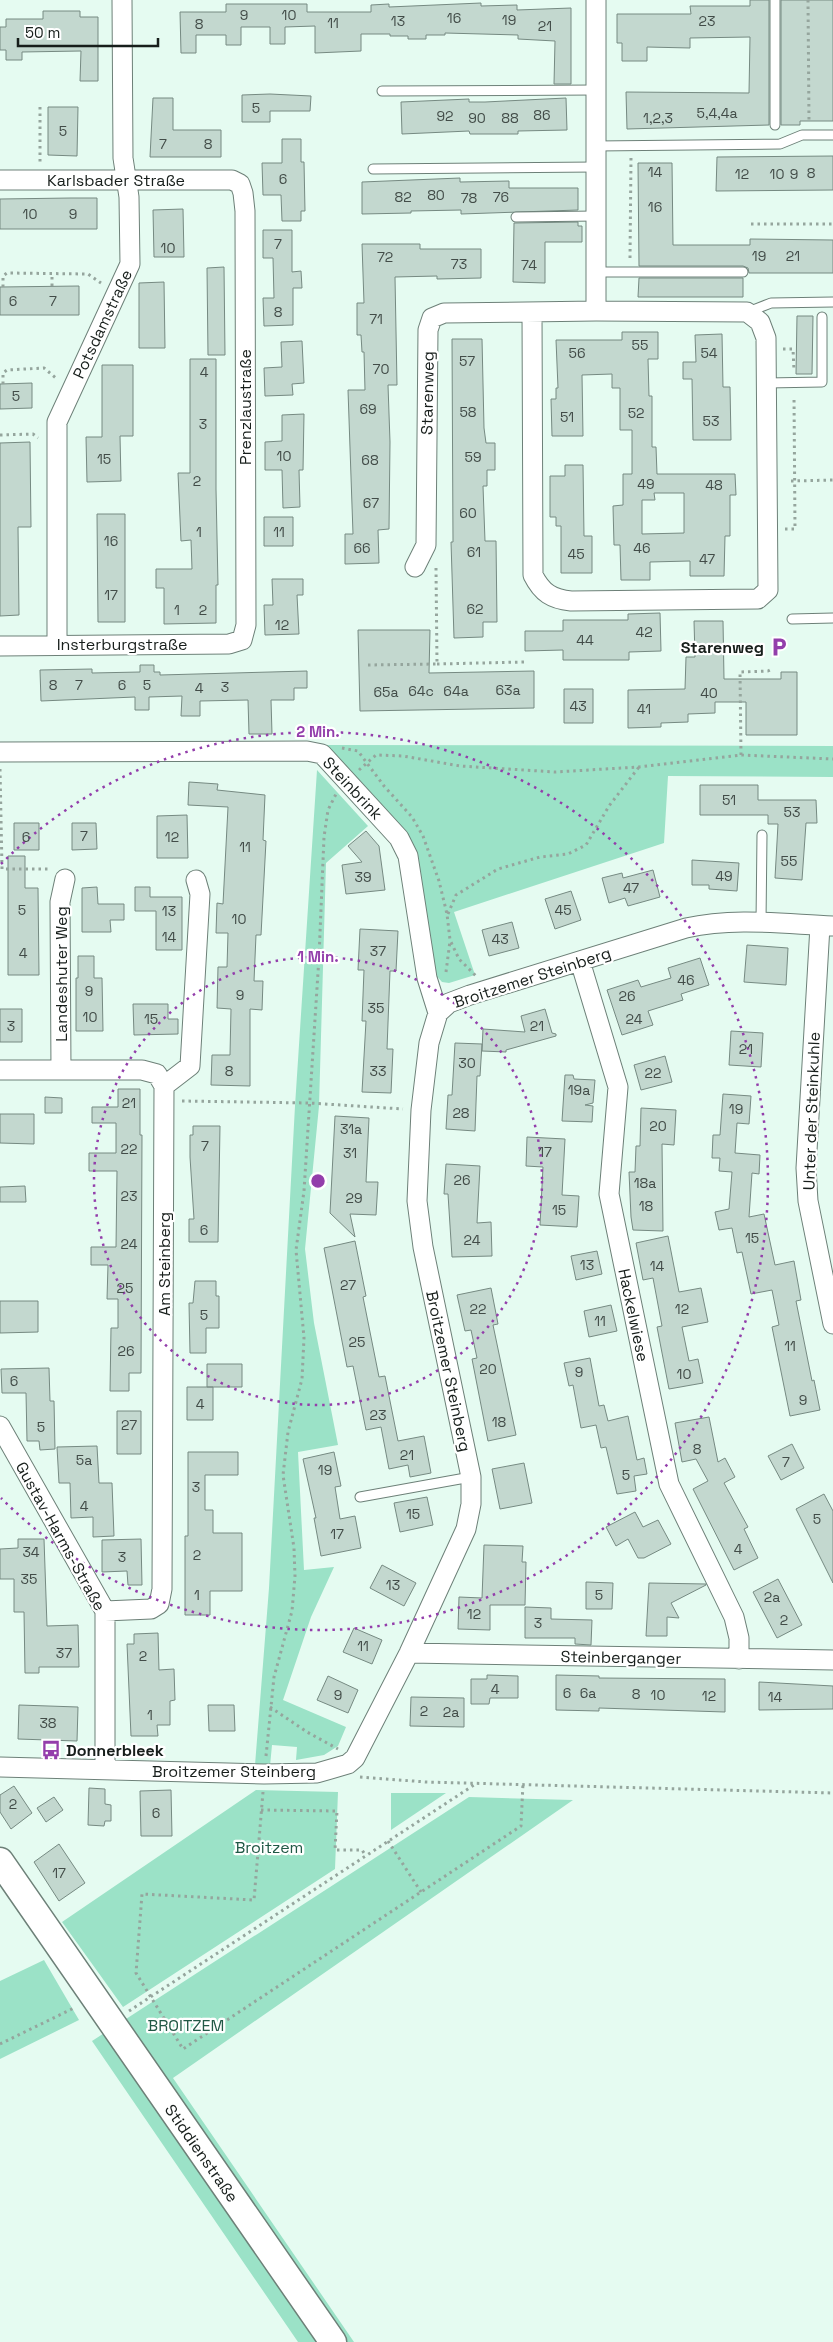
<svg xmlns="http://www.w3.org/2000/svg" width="833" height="2342" font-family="'Space Grotesk',sans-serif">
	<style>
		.green { fill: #9be2c7 }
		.building { fill: #c3d8cf; stroke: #768a82; fill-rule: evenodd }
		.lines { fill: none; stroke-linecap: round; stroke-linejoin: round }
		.lane-casing { stroke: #6d8078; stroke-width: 11 }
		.street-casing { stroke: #6d8078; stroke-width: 21 }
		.secondary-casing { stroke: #6d8078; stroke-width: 29 }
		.path { stroke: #95a59d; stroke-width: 3; stroke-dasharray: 2.5 4; stroke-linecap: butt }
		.lane { stroke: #fff; stroke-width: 9 }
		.street { stroke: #fff; stroke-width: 19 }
		.secondary { stroke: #fff; stroke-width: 26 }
		.ring { fill: none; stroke: #933eab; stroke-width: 2.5; stroke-dasharray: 2.5 5 }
		.labels { text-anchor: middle; stroke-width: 4.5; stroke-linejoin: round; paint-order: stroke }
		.number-label { font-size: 14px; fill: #424c48 }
		.street-label { font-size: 16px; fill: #171e1b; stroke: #fff }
		.poi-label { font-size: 16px; font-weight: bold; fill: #171e1b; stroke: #fff; text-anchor: end }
		.park-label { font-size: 16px; fill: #215946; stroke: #fff }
		.centre { fill: #933eab; stroke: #fff; stroke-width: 2.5 }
		.ring-label { font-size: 15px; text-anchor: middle; font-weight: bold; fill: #933eab; stroke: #fff; stroke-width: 4.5; stroke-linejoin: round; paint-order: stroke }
	</style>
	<rect width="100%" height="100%" fill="#e5fbf1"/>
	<!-- green -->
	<path class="green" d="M324,745L833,746V777L668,776L664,843L454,912L475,975L449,983L442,982L434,973L414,852Z
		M317,770L368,826L326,863L319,1106L305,1249L314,1323L338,1445L298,1452L304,1570L334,1567L311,1617L283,1700L346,1727L338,1746L324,1755L296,1760L297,1747L272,1745L270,1766L255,1765L269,1588L295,1106Z
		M256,1790L338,1792L335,1869L123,2007L62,1922Z
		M391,1793H446L391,1830Z
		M469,1797L573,1800L173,2078L354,2342H298L92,2041Z
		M44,1960L79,2020L0,2059V1981Z"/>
	<!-- building -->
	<path class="building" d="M750,0H769V125L627,129L626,92L749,93L750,37L690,38V48L647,47V61H622V43H617V14H691L690,6H750Z
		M781,0H833V121H800V125H781Z
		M481,3V6L517,5V10L571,8V84H554L555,41L518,39V35L445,33V35H426V39H408V36H390V34H361V51L315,53V26L285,27V44H270V27H241V45H226V35H196V53H181L180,12H226V4H307V12H371V5L389,4V7Z
		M43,11H80V17H98V81H80L81,51L22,52V60H6V50H0V27H6V19H43Z
		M270,94L311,96L310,111H270V122H242V95Z
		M153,98H173V130H221V157H150Z
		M566,98L567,130L518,131V134H470L469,131L402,134L401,102L469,99V102H485Z
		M48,107H78L77,156L48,155Z
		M282,139H301V162H304L305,211H301V221H282L281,195H263L262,163H282Z
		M833,156V190L716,191L717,157Z
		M638,163H672L673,245H750V239L833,240V273H749L748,268L743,266H639Z
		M460,178V182L509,181V188H578V210L461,214V210L411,211V213L362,214V182Z
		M71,198H97V229H0V199Z
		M183,209L184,257H154L153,210Z
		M578,222V226H582V242H545V283L513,282L514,223Z
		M263,230H292V272L301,271L302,288H293V325L264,326L263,298H274L273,258H263Z
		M362,244H420V249H481V278L437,279V276L395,277L397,385H388L390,442L389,529L378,530L379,563L345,564V534H353L348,390H365L364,352H362L361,335H357V303H364Z
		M224,267L225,355H208L207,268Z
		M639,278H743V297H638Z
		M164,282L165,348H139V283Z
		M79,286V315H0V287Z
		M797,316H813L812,374H796Z
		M622,332H658V359H648L649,396H652V447H656L657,474H735L736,495H730V536H725L724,576H690V561L650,562V580H621L620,545H614L613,506L623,505V474H632V430H620V388H612V374L582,375L583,436H552L551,399H556V388H558L556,340H622ZM654,493H684V533L642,534V500H655Z
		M722,334L723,387H730L731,440H693L692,379H683V362H696L695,335Z
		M452,339H482L484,428L486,443H495V470H487V486H483L485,541H496L497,622H483V637L454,638L451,542H453Z
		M302,341L304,383L292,384L293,395L265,396L264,368L282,367L281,342Z
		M190,359H216V489L218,585H216V623L164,624V588H156V569H192L191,540L181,541L178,473H190Z
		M102,365H133V436H120L121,481L87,482L86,437H102Z
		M32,383V408L0,409V384Z
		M304,414L303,470H299L300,507L283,508L282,470H265V442L282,441V415Z
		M30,442L31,527H18L19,615L0,616V443Z
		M565,465H583L584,536H592V573H561V526H556V517H550V476H565Z
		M97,514H125V622H98Z
		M264,517H293V546H264Z
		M272,579H303V595H297L299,634L265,635L264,605H273Z
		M660,613L661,651L629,652V660H563V650L525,651V631H563V620H628V614Z
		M694,621H723L724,679H781V672H797V735H746V702H715V713L688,714V722L661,723V727L628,728V690L685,689L686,657H695Z
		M358,630H430L429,673L534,671V708L360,711Z
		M140,665H154V672H160V675L307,671V688H294V700H271L272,734H249L248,700L200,701V716H181L182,696L149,697V710H135V697L41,701L40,670L92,669V673L140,672Z
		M564,689H593V723H564Z
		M189,782L218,784L217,790L265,795L263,840L266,841L261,935H256L254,981H263L262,1010L250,1009V1086L211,1085L212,1055H230L231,1009L217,1008L218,967H227L228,933H216L217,903L223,904L228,807L188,805Z
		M700,785H758V800H816L817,823H806L802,880L775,878L778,824H768V815H700Z
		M187,815L188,858H157V816Z
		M14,823H39V850H14Z
		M72,823H96L97,849L72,850Z
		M366,831L379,846L385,890L346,894L342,865L362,862L348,846Z
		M8,856H25V888H38L39,975H8Z
		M692,860L739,863L737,891L709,889V885H692Z
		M653,870L660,897L628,906L625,898L609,903L602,878L622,873L623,878Z
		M97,887L98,904H124V920H110L111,932H82V888Z
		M135,887H150V897H182V950H156V911H135Z
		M571,891L581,920L555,929L545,899Z
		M512,922L519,948L489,956L482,930Z
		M360,929L398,931L396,971H390L387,1049H393L391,1093L362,1092L366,1021H362L364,970H358Z
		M747,945L788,948L786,985L744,982Z
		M78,956H94V978H102L103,1031H76V978H78Z
		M700,958L709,985L681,994L683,1000L648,1011L653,1025L622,1035L607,990L638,980L641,987L671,978L668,968Z
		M133,1004H168V1019H178V1034L134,1035Z
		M0,1009H22V1042H0Z
		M545,1009L552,1033L556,1034V1036L506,1050V1052L482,1051L483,1029L525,1032L521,1016Z
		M731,1031L763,1033L761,1067L729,1065Z
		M455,1043L482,1044L480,1076H477L475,1131L446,1129L448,1095H452Z
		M665,1056L672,1082L641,1090L634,1065Z
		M565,1075H573L574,1079L595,1080L593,1103L585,1105L593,1106L592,1122L562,1121Z
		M118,1089H140V1135H142L141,1373H129V1391H110L111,1328H118V1299H107L108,1265H91V1247H116L117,1171H89V1153H116V1123H92V1107H118Z
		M723,1094L751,1096L749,1124L737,1123L735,1153L760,1155L759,1174L752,1173L749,1217L764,1214L775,1265L794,1261L801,1300L796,1301L812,1381L814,1380L820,1410L790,1416L772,1327L779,1325L772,1290L751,1294L742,1252L737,1253L732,1228L719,1230L715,1212L729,1209L732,1172L719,1171L720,1158H712L713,1135H720Z
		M45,1097L62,1098V1113H45Z
		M641,1108L676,1110L674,1145L662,1144L663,1231L633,1230L631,1217L629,1172H635L636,1146H640Z
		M0,1114H34V1144L0,1143Z
		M335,1116L369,1118L366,1182H378L376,1215L350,1214L355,1237L330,1213Z
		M193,1126H220L218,1242H189V1219H194L190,1157V1135H193Z
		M527,1137L565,1139L562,1195L579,1196L577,1227L540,1225L543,1167L526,1166Z
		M446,1164L480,1166L477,1223L491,1222L492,1256L452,1257L448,1194H444Z
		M25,1186L26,1202H0V1187Z
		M668,1236L679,1292L701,1288L708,1322L682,1327L689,1361L698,1359L703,1383L669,1389L657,1327L662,1326L653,1278L643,1280L636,1243Z
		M355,1241L366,1296L363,1297L379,1377L385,1376L398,1441L424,1436L431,1473L410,1477L408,1465L389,1469L381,1427L366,1430L353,1366L347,1367L324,1248Z
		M597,1251L602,1274L576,1280L571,1256Z
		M195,1281H216V1296H219V1328H206V1353H190L189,1303H193Z
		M491,1288L498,1324L493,1325L516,1435L488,1441L472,1359L477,1358L471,1330L465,1331L457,1295Z
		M0,1301H38V1332L0,1333Z
		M611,1305L617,1331L589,1337L584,1311Z
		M590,1358L599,1406L604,1405L608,1421L628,1416L637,1460L644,1458L647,1474L634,1476L636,1491L617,1494L606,1447L601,1448L596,1425L581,1428L573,1385L569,1386L564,1363Z
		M207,1364H242V1387H207Z
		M49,1368L50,1401H54L55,1449L40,1450L39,1441H27L26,1393H2L1,1369Z
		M187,1387H213V1420H187Z
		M117,1411H141V1454H117Z
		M709,1417L718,1462L725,1458L735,1477L724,1483L748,1527L744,1529L758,1558L734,1570L693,1489L708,1481L696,1459L682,1462L675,1423Z
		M792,1444L804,1468L781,1480L768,1456Z
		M97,1446L99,1483H112L114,1536L93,1537V1517L71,1518L70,1483H59L57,1447Z
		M188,1452H238V1475H205V1510H213V1533H242V1591H210V1615H185V1536H188Z
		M334,1452L341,1486L335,1487L340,1519L355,1516L361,1548L321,1556L314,1518H316L303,1459Z
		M524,1463L532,1503L500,1509L492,1469Z
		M824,1494L833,1511V1583L796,1509Z
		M427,1497L433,1525L400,1532L394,1503Z
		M635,1512L643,1527L658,1520L671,1544L644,1558H638L628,1539L616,1546L606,1527Z
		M18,1539H44L47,1626L78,1625L79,1667H39V1673H25L24,1612H14V1579H0V1549L18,1548Z
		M141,1539L142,1585H128L127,1571L102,1572V1540Z
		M484,1545L523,1546L522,1562H526L525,1605H490V1630L458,1629L459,1597L482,1598Z
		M382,1565L416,1583L404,1606L370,1588Z
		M778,1579L802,1625L777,1638L753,1592Z
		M586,1582L613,1583L612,1609H586Z
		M649,1583L706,1584V1585L671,1603L679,1618L667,1617V1636H646Z
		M525,1607L551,1608V1619L592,1620L591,1645L575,1644V1638H525Z
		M354,1628L382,1640L372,1664L343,1652Z
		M158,1633L159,1670L174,1669L175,1700L170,1701V1725H157L158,1736H131L127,1644H134V1634Z
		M487,1675L518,1676V1698H490L489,1704H471V1679H487Z
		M556,1675L599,1676V1678L725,1679V1712L599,1708V1711L556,1710Z
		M328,1676L358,1690L348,1713L317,1700Z
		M759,1682L833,1686V1709L759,1710Z
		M411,1697L464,1698V1727L410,1726Z
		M19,1705L78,1707L77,1741L18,1739Z
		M208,1705H234L235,1731H209Z
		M14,1786L32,1813L11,1829L0,1812V1795Z
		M89,1788L105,1789V1804L111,1805V1821H105L104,1826L88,1825Z
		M171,1790L172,1836H141L140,1791Z
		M54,1797L63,1810L46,1822L37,1808Z
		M59,1844L85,1883L59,1901L34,1862Z"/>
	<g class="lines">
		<defs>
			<path id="lane" d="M382,91L596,90
				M775,125V0
				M596,146L780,144L802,135H833
				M373,169L596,167
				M516,217L596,216
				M596,272H743
				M748,312L771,303L833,302
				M767,383L822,382V317
				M792,619L833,618
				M761,922L762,835
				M360,1497L471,1477"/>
			<path id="street" d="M596,0V311
				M0,180H232L240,184L243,193L245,211L246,625L242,640L229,644L0,646
				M415,567L426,545L428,330L432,318L444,313L596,311L747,312L760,322L766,338L768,590L758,599L571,601C552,599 542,593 533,575L532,312
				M57,644V422L130,264L129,197L123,158L122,0
				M0,752L307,751L322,754L399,838L408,856L427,978L438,1013
				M820,926L806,1168L808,1201L833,1324
				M580,961L618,1087L609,1194L669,1484L734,1617L739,1638V1659
				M0,1070H142L157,1074L164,1086
				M61,1070L60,902L65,879
				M164,1086L190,1066L200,894L196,880
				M0,1426L105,1611V1770
				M105,1611L151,1609L159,1604L162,1589L164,1086
				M409,1653L833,1660
				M0,1767L264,1774L317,1773L348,1764L355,1758L409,1653L466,1529L471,1504V1477L423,1247L417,1201L421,1110L429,1043L438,1013L449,1003L470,995L686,928C735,917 784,924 833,926"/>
			<path id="secondary" d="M0,1861L333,2342"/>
		</defs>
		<!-- lane casing -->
		<use href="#lane" class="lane-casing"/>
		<!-- street casing -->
		<use href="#street" class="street-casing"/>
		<!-- secondary casing -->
		<use href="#secondary" class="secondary-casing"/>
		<!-- path -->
		<path class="path" d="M808,0L809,122
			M40,107V162
			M751,224H833
			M630,258L631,157
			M52,286V273
			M3,287V276L7,273L88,274L101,283
			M783,349H793L794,370
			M3,384V373L7,370L44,368L57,379
			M0,435L33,434L38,438
			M791,481L833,480
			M785,529H795L794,396
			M437,664L524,662
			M368,665L437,664L436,568
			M342,748L358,751L384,786L412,817L423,836L439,881L447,914L450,940L459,959L476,976
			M741,755L740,672L768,671L772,669
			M0,769L2,869H50
			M359,770L376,755L403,756L460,766L555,772L639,767L741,755L833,759
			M448,914L456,895L498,869L540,857L568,854L586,845L609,806L639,767
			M446,972L450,941
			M182,1101L309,1103L403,1109
			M270,1707L307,1732L338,1749
			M266,1756L274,1677L292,1611L295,1576L294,1548L283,1475L288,1432L302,1379L304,1338L296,1250L304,1191L319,957L324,837L328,810L336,794
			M360,1777L426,1782L833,1793
			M263,1792L254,1900L142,1894L136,1973L183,2049L521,1826L523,1783
			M261,1810L337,1811L335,1850H362L366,1856
			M388,1841L421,1892
			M129,2011L477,1783
			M0,2044L76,2007"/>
		<!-- lane -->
		<use href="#lane" class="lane"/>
		<!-- street -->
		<use href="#street" class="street"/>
		<!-- secondary -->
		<use href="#secondary" class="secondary"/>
	</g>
	<!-- distance rings -->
	<g class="ring">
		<circle cx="318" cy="1181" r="224"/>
		<path d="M1 864A449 449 0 1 1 1 1498"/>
	</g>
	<!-- icons -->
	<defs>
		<symbol id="parking-bare" viewBox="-9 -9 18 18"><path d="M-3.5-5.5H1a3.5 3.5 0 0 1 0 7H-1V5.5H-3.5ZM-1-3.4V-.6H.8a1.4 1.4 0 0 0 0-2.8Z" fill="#933eab" stroke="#fff" stroke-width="2.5" paint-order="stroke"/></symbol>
		<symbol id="bus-bare" viewBox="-9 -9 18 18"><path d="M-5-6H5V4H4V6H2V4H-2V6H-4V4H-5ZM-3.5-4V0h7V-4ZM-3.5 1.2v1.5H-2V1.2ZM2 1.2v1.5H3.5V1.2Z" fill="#933eab" stroke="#fff" stroke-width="2.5" paint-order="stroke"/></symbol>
	</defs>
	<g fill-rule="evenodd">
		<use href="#parking-bare" x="765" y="633" width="28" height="28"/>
		<use href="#bus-bare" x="37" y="1736" width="28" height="28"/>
	</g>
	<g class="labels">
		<!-- number labels -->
		<g class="number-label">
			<text x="244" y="20">9</text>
			<text x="289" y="20">10</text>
			<text x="454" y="23">16</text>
			<text x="509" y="25">19</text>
			<text x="398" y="26">13</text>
			<text x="707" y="26">23</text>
			<text x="333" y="28">11</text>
			<text x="199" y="29">8</text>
			<text x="545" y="31">21</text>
			<text x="256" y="113">5</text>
			<text x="717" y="118">5,4,4a</text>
			<text x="542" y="120">86</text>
			<text x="445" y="121">92</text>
			<text x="477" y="123">90</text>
			<text x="510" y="123">88</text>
			<text x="658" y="123">1,2,3</text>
			<text x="63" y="136">5</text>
			<text x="163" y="149">7</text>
			<text x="208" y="149">8</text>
			<text x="655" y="177">14</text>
			<text x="811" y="178">8</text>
			<text x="742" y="179">12</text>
			<text x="777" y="179">10</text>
			<text x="794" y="179">9</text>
			<text x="283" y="184">6</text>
			<text x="436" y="200">80</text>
			<text x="403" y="202">82</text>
			<text x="501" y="202">76</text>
			<text x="469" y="203">78</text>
			<text x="655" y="212">16</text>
			<text x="30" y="219">10</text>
			<text x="73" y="219">9</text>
			<text x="278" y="249">7</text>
			<text x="168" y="253">10</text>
			<text x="759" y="261">19</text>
			<text x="793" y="261">21</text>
			<text x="385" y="262">72</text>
			<text x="459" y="269">73</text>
			<text x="529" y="270">74</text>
			<text x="13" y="306">6</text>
			<text x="53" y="306">7</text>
			<text x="278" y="317">8</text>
			<text x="376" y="324">71</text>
			<text x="640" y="350">55</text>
			<text x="577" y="358">56</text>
			<text x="709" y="358">54</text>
			<text x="467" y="366">57</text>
			<text x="381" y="374">70</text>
			<text x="204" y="377">4</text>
			<text x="16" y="401">5</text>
			<text x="368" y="414">69</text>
			<text x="468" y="417">58</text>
			<text x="636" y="418">52</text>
			<text x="567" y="422">51</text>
			<text x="711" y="426">53</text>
			<text x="203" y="429">3</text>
			<text x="284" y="461">10</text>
			<text x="473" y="462">59</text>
			<text x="104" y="464">15</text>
			<text x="370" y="465">68</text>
			<text x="197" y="486">2</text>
			<text x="646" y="489">49</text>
			<text x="714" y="490">48</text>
			<text x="371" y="508">67</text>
			<text x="468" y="518">60</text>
			<text x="199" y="537">1</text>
			<text x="279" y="537">11</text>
			<text x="111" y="546">16</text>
			<text x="362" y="553">66</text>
			<text x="642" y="553">46</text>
			<text x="474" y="557">61</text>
			<text x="576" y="559">45</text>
			<text x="707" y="564">47</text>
			<text x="111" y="600">17</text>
			<text x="475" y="614">62</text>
			<text x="177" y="615">1</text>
			<text x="203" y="615">2</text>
			<text x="282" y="630">12</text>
			<text x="644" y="637">42</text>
			<text x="585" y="645">44</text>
			<text x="53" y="690">8</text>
			<text x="79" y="690">7</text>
			<text x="122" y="690">6</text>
			<text x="147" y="690">5</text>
			<text x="225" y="692">3</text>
			<text x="199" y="693">4</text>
			<text x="508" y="695">63a</text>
			<text x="421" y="696">64c</text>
			<text x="456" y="696">64a</text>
			<text x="386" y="697">65a</text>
			<text x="709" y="698">40</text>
			<text x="578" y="711">43</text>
			<text x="644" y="714">41</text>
			<text x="729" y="805">51</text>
			<text x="792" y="817">53</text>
			<text x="84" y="841">7</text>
			<text x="26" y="842">6</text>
			<text x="172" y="842">12</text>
			<text x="245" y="852">11</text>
			<text x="789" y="866">55</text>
			<text x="724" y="881">49</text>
			<text x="363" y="882">39</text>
			<text x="631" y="893">47</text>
			<text x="22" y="915">5</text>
			<text x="563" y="915">45</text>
			<text x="169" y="916">13</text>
			<text x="239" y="924">10</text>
			<text x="169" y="942">14</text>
			<text x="500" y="944">43</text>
			<text x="378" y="956">37</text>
			<text x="23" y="958">4</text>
			<text x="686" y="985">46</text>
			<text x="89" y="996">9</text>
			<text x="240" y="1000">9</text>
			<text x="627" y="1001">26</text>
			<text x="376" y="1013">35</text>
			<text x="90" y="1022">10</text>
			<text x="151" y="1024">15</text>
			<text x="634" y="1024">24</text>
			<text x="11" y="1031">3</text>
			<text x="537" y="1031">21</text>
			<text x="746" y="1054">21</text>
			<text x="467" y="1068">30</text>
			<text x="229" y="1076">8</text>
			<text x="378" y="1076">33</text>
			<text x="653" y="1078">22</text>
			<text x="579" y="1095">19a</text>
			<text x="129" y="1108">21</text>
			<text x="736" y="1114">19</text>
			<text x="461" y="1118">28</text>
			<text x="658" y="1131">20</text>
			<text x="351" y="1134">31a</text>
			<text x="205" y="1151">7</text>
			<text x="129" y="1154">22</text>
			<text x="545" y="1157">17</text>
			<text x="350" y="1158">31</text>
			<text x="462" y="1185">26</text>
			<text x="645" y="1188">18a</text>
			<text x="129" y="1201">23</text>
			<text x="354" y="1203">29</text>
			<text x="646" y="1211">18</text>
			<text x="559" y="1215">15</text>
			<text x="204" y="1235">6</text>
			<text x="752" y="1243">15</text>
			<text x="472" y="1245">24</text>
			<text x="129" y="1249">24</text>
			<text x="587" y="1270">13</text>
			<text x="657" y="1271">14</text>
			<text x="348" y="1290">27</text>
			<text x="125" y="1293">25</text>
			<text x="478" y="1314">22</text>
			<text x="682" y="1314">12</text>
			<text x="204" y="1320">5</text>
			<text x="600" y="1326">11</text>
			<text x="357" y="1347">25</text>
			<text x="790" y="1351">11</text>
			<text x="126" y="1356">26</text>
			<text x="488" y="1374">20</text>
			<text x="579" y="1377">9</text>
			<text x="684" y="1379">10</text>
			<text x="14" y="1386">6</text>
			<text x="803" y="1405">9</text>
			<text x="200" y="1409">4</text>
			<text x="378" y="1420">23</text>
			<text x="499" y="1427">18</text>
			<text x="129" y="1430">27</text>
			<text x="41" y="1432">5</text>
			<text x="697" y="1454">8</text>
			<text x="407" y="1460">21</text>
			<text x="84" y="1465">5a</text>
			<text x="786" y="1467">7</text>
			<text x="325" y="1475">19</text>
			<text x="626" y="1480">5</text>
			<text x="196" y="1492">3</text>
			<text x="84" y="1511">4</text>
			<text x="413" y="1519">15</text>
			<text x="817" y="1524">5</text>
			<text x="337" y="1539">17</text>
			<text x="738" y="1554">4</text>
			<text x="31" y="1557">34</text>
			<text x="197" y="1560">2</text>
			<text x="122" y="1562">3</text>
			<text x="29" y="1584">35</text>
			<text x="393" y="1590">13</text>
			<text x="197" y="1600">1</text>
			<text x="599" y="1600">5</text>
			<text x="772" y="1602">2a</text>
			<text x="474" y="1619">12</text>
			<text x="784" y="1625">2</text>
			<text x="538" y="1628">3</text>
			<text x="363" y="1651">11</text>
			<text x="64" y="1658">37</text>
			<text x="143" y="1661">2</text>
			<text x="495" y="1694">4</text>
			<text x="567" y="1698">6</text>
			<text x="588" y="1698">6a</text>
			<text x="636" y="1699">8</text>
			<text x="338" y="1700">9</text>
			<text x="658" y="1700">10</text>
			<text x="709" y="1701">12</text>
			<text x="775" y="1702">14</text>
			<text x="424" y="1716">2</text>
			<text x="451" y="1717">2a</text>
			<text x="150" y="1720">1</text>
			<text x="48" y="1728">38</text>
			<text x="13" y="1809">2</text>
			<text x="156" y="1818">6</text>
			<text x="59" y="1878">17</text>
		</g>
		<!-- street labels -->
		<g class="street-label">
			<text x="116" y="186">Karlsbader Straße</text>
			<text transform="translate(102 324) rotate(-65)" y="6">Potsdamstraße</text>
			<text transform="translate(427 393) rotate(-89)" y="6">Starenweg</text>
			<text transform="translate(245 407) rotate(-90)" y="6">Prenzlaustraße</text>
			<text x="122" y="650">Insterburgstraße</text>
			<text transform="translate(353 788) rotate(47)" y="6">Steinbrink</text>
			<text transform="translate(61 974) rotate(-90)" y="6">Landeshuter Weg</text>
			<text transform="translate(532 977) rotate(-18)" y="6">Broitzemer Steinberg</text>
			<text transform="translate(811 1111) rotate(-88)" y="6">Unter der Steinkuhle</text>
			<text transform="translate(164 1264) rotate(-90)" y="6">Am Steinberg</text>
			<text transform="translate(634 1315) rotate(78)" y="6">Hackelwiese</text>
			<text transform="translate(449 1371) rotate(78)" y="6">Broitzemer Steinberg</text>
			<text transform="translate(61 1536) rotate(61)" y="6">Gustav-Harms-Straße</text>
			<text transform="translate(621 1657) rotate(1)" y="6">Steinberganger</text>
			<text x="234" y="1777">Broitzemer Steinberg</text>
			<text transform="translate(202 2153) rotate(55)" y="6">Stiddienstraße</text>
		</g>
		<!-- poi labels -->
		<g class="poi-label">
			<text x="764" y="653">Starenweg</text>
			<text x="66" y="1756" text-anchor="start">Donnerbleek</text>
		</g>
		<!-- park labels -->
		<g class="park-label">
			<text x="269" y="1853">Broitzem</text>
			<text x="186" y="2031">BROITZEM</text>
		</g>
	</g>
	<circle cx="318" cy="1181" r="8" class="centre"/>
	<g class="ring-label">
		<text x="318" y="737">2 Min.</text>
		<text x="318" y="962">1 Min.</text>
	</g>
	<!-- scale -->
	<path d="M18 38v8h140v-8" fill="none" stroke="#171e1b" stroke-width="2.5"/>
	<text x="25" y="38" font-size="15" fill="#171e1b" stroke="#ffffff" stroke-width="4" paint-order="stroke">50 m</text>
</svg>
